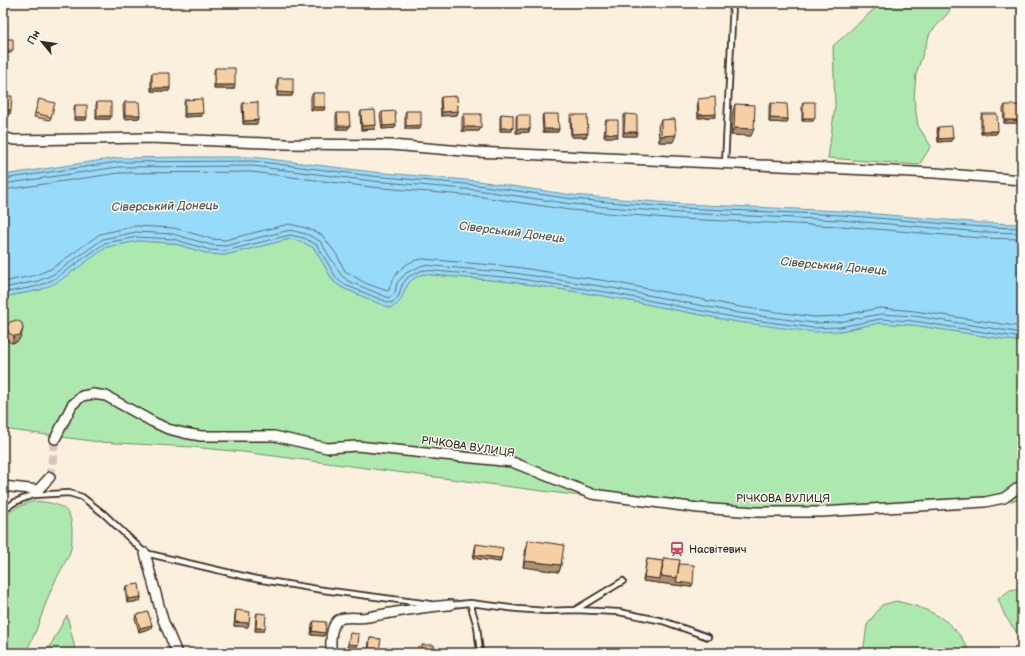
<svg xmlns="http://www.w3.org/2000/svg" width="1025" height="656" font-family="'Balsamiq Sans',sans-serif">
	<style>
		.green { fill: #ade9af; stroke: #748a66 }
		.water { fill: #97daf9; stroke: #7294a1 }
		.lines { fill: none; stroke-linecap: round; stroke-linejoin: round }
		.shore { stroke: #607076; stroke-width: 1 }
		.minor-tunnel { stroke: #d5c8b8; stroke-width: 9; stroke-dasharray: 9 4.5; stroke-linecap: butt }
		.service-casing { stroke: #3b2a1e; stroke-width: 8 }
		.minor-casing { stroke: #3b2a1e; stroke-width: 12 }
		.service { stroke: #fdfcf7; stroke-width: 4.5 }
		.minor { stroke: #fdfcf7; stroke-width: 9 }
		.wall { fill: #d3b38e; stroke: #3b2a1e }
		.shaded-wall { fill: #ac9274; stroke: #3b2a1e }
		.building { fill: #f5d0a5; stroke: #3b2a1e }
		.labels { text-anchor: middle; stroke-width: 3; stroke-linejoin: round; paint-order: stroke }
		.street-label { font-size: 11px; fill: #3b2a1e; stroke: #fdfcf7 }
		.poi-label { font-size: 11px; fill: #3b2a1e; stroke: #fdfcf7; text-anchor: start }
		.water-label { font-size: 12px; font-style: italic; fill: #525655; stroke: #fdfcf7 }
	</style>
	<rect width="100%" height="100%" fill="#fbefde"/>
	<filter id="ink" filterUnits="userSpaceOnUse"><feTurbulence type="fractalNoise" baseFrequency=".025" numOctaves="2"/><feDisplacementMap in="SourceGraphic" scale="8" xChannelSelector="R" yChannelSelector="G"/><feConvolveMatrix kernelMatrix="1 2 1 2 8 2 1 2 1" color-interpolation-filters="sRGB"/></filter>
	<g filter="url(#ink)">
		<!-- green -->
		<path class="green" d="M881,3H953L949,12L930,33L916,74L914,99L918,126L931,146L919,165L828,158L835,106L833,46Z
			M290,239L302,242L314,248L334,282L343,288L390,308C404,302 400,296 407,286C410,280 416,277 422,274L513,282L610,297L737,322L840,331L879,323L913,325L1022,342V500L884,512L658,506L243,452L192,447L99,442L3,429V297L41,290L107,247L138,241L172,243L209,254L225,255Z
			M34,501C56,503 72,505 72,530C72,539 72,547 69,555C63,567 56,578 51,590C42,611 37,633 25,653H7L3,639V518L17,507Z
			M1022,588V640L1005,616L998,599L1010,590Z
			M896,601C931,609 954,619 970,653H863L867,625L882,605Z
			M67,615L76,653H46L49,648Z"/>
		<!-- water -->
		<path class="water" d="M186,157H253L373,172L478,181L572,195L682,204L841,211L983,223L1022,224V342L913,325L879,323L840,331L814,332L737,322L610,297L513,282L422,274C416,277 410,280 407,286C400,296 405,302 390,308L343,288L334,282L314,248L302,242L290,239L225,255L209,254L172,243L138,241L107,247L58,282L40,290L3,297V175L117,158Z"/>
		<g class="lines">
			<!-- shore -->
			<path class="shore" d="M3,179L118,162L253,161L372,176L477,185L572,199L681,208L841,215L982,227L1022,228
				M3,184L118,167L253,166L372,181L477,190L571,204L681,213L841,220L982,232L1022,233
				M3,190L119,173L252,172L371,187L476,196L570,210L680,219L840,226L981,238L1022,239
				M3,282L36,275L51,269L100,234L135,226L174,228L212,239L225,240L289,224L306,228L322,235L337,255L345,271L365,283L387,291L389,290C393,274 406,260 423,259L515,267L613,282L740,307L814,317L839,316L880,308L915,311L1022,327
				M3,288L38,281L54,274L103,239L136,232L173,234L211,245L225,246L290,230L306,234L320,241L341,275L348,281L389,298L395,293L397,283L406,273L423,265L514,273L612,288L739,313L814,323L839,322L880,314L914,316L1022,333
				M3,293L39,286L56,278L105,243L137,237L173,239L210,250L225,251L290,235L304,238L317,245L337,279L345,285L390,303L395,301L399,295L402,285L408,277L423,270L514,278L611,293L738,318L814,328L840,327L880,319L913,321L1022,338"/>
			<!-- minor-tunnel -->
			<path class="minor-tunnel" d="M50,477L55,439"/>
			<defs>
				<path id="service" d="M725,164L733,3
					M3,510L15,502L33,495L69,493L82,497L104,514L145,553L256,579L323,590L430,604
					M470,603L477,626L480,653
					M450,605L470,603L518,609L546,611L575,610L623,581
					M575,610L619,612L663,621L708,637"/>
				<path id="minor" d="M3,137L14,140L150,138L286,144L391,145L475,152L935,173L1022,180
					M55,439L72,405L82,396L93,394L106,396L153,422L168,429L184,433L201,436H274L327,448L357,446L512,462L592,494L698,508L756,512H821L985,502L1004,498L1022,485
					M3,486L38,490L50,477
					M145,553L163,620L177,653
					M332,653C330,645 330,623 340,619C348,616 360,619 368,617C395,612 422,607 450,605"/>
			</defs>
			<!-- service casing -->
			<use href="#service" class="service-casing"/>
			<!-- minor casing -->
			<use href="#minor" class="minor-casing"/>
			<!-- service -->
			<use href="#service" class="service"/>
			<!-- minor -->
			<use href="#minor" class="minor"/>
		</g>
		<!-- wall -->
		<path class="wall" d="M215,68L234,89H214V72Z
			M152,73L170,88L169,91H151V77Z
			M278,78L293,93L292,96H277V81Z
			M313,93L325,107L324,110H311V96Z
			M441,97L458,111L457,115L441,116L440,100Z
			M39,99L51,117L50,120L34,117Z
			M698,99L716,114L715,117L698,118L697,102Z
			M185,100L202,116L184,117V103Z
			M97,102L110,119H96V105Z
			M125,102L140,115L139,118L124,119L123,106Z
			M803,102L813,121H802V106Z
			M243,103L257,124H243L242,106Z
			M771,103L788,119L787,123L769,122V106Z
			M735,104L751,136L731,135L733,111Z
			M75,105L86,120H74V108Z
			M1005,105L1021,120L1020,123H1004L1003,109Z
			M361,111L375,129L361,130L360,114Z
			M406,111L420,129H405V114Z
			M382,112L396,125L395,128L382,129L380,115Z
			M337,113L350,126L348,129H336V117Z
			M464,114L481,127L479,131H462V118Z
			M501,114L512,131H500V118Z
			M543,114L558,132H543L542,118Z
			M625,114L636,136H623V118Z
			M982,114L998,131L996,134H981V117Z
			M517,115L530,129L529,132L516,133V118Z
			M571,115L588,133L586,137H571L570,119Z
			M606,120L617,137H604L605,124Z
			M661,120L673,142H659L658,126Z
			M938,127L951,141L938,142L937,130Z
			M7,327L21,336L18,341L12,343L6,340L5,334Z
			M528,540L561,565L559,572L523,567L526,547Z
			M476,544L501,558L500,562L473,558L475,548Z
			M664,558L679,564L691,587L643,581L646,563L647,559L663,561Z
			M126,586L141,597L140,601L127,603L125,590Z
			M236,610L248,627L234,626L235,614Z
			M257,613L264,631H255L256,616Z
			M136,615L152,625L151,628L139,632L135,618Z
			M314,621L324,636L311,635L312,624Z
			M370,638L381,639L368,652L369,641Z"/>
		<!-- shaded-wall -->
		<path class="shaded-wall" d="M3,50H13L11,53H3Z
			M215,85H235L234,89H214Z
			M152,88H170L169,91H151Z
			M278,92L293,93L292,96H277Z
			M313,107H325L324,110H311Z
			M3,110H11L10,114L3,113Z
			M458,111L457,115L441,116L442,112Z
			M203,113L202,116L184,117L185,114Z
			M716,114L715,117L698,118L699,115Z
			M125,115H140L139,118L124,119Z
			M97,116H111L110,119H96Z
			M75,117H87L86,120H74Z
			M770,118L788,119L787,123L769,122Z
			M803,118H815L813,121H802Z
			M258,120L257,124H243L244,121Z
			M1005,120H1021L1020,123H1004Z
			M376,125L375,129L361,130L362,126Z
			M396,125L395,128L382,129L383,126Z
			M421,125L420,129H405L406,126Z
			M338,126H350L348,129H336Z
			M464,127H481L479,131H462Z
			M501,128H513L512,131H500Z
			M734,128L754,129L751,136L731,135Z
			M517,129H530L529,132L516,133Z
			M544,129H559L558,132H543Z
			M982,131H998L996,134H981Z
			M624,132H637L636,136H623Z
			M588,133L586,137H571L572,134Z
			M606,133L618,134L617,137H604Z
			M676,135L673,142H659L661,136Z
			M953,138L951,141L938,142L939,139Z
			M23,329L21,336L18,341L12,343L14,336Z
			M475,555L501,558L500,562L473,558Z
			M525,561L561,565L559,572L523,567Z
			M661,576L677,578L693,584L691,587L643,581L644,577L660,579Z
			M141,597L140,601L127,603L128,599Z
			M235,622L249,623L248,627L234,626Z
			M152,625L151,628L139,632L140,628Z
			M256,628H265L264,631H255Z
			M312,631L325,633L324,636L311,635Z
			M348,644L358,645L356,648L347,647Z
			M369,649L379,650L378,653L368,652Z"/>
		<!-- building -->
		<path class="building" d="M3,39H13V50H3Z
			M215,68H235V85H215Z
			M152,73H170V88H152Z
			M278,78H293V93L278,92Z
			M313,93H325V107H313Z
			M3,96H12L11,110H3Z
			M457,96L458,111L442,112L441,97Z
			M715,97L716,114L699,115L698,99Z
			M39,99L55,103L51,117L35,113Z
			M202,99L203,113L185,114V100Z
			M97,102H111V116H97Z
			M125,102H139L140,115H125Z
			M258,102V120L244,121L243,103Z
			M803,102H815V118H803Z
			M771,103L787,104L788,119L770,118Z
			M735,104L755,105L754,129L734,128Z
			M75,105H87V117H75Z
			M1005,105H1021V120H1005Z
			M375,110L376,125L362,126L361,111Z
			M395,111L396,125L383,126L382,112Z
			M406,111H421V125L406,126Z
			M337,113H349L350,126H338Z
			M464,114H481V127H464Z
			M501,114L513,115V128H501Z
			M543,114H558L559,129H544Z
			M625,114L637,115V132H624Z
			M982,114H997L998,131H982Z
			M517,115H530V129H517Z
			M571,115H587L588,133L572,134Z
			M675,119L676,135L661,136V120Z
			M606,120H618V134L606,133Z
			M952,126L953,138L939,139L938,127Z
			M16,320L22,323L23,329L20,335L14,336L9,333L7,327L10,322Z
			M528,540L564,545L561,565L525,561Z
			M476,544L503,548L501,558L475,555Z
			M664,558L680,560L677,578L661,576Z
			M647,559L663,561L660,579L644,577Z
			M679,564L694,565L693,584L676,582L677,578Z
			M139,584L141,597L128,599L126,586Z
			M236,610L250,612L249,623L235,622Z
			M148,612L152,625L140,628L136,615Z
			M257,613L266,614L265,628H256Z
			M314,621L326,622L325,633L312,631Z
			M350,633L359,634L358,645L348,644Z
			M370,638L381,639L379,650L369,649Z
			M422,645H434V653H421Z"/>
	</g>
	<!-- icons -->
	<defs>
		<symbol id="station-bare" viewBox="-9 -9 18 18"><path d="M-3-6H3Q5-6 5-4V2Q5 4 3 4L4.5 6H3L1.5 4h-3L-3 6H-4.5L-3 4Q-5 4-5 2V-4Q-5-6-3-6ZM-3.5-4v3h7v-3ZM-3.5 1v1.5H-2V1ZM2 1v1.5H3.5V1Z" fill="#d1495b" stroke="#fdfcf7" stroke-width="2.5" paint-order="stroke"/></symbol>
	</defs>
	<g fill-rule="evenodd">
		<use href="#station-bare" x="666" y="538" width="22" height="22"/>
	</g>
	<g class="labels">
		<!-- street labels -->
		<g class="street-label">
			<text transform="translate(468 446) rotate(8)" y="4">РІЧКОВА ВУЛИЦЯ</text>
			<text x="783" y="502">РІЧКОВА ВУЛИЦЯ</text>
		</g>
		<!-- poi labels -->
		<g class="poi-label">
			<text x="689" y="553">Насвітевич</text>
		</g>
		<!-- water labels -->
		<g class="water-label">
			<text transform="translate(165 206) rotate(-1)" y="4">Сіверський Донець</text>
			<text transform="translate(512 232) rotate(7)" y="4">Сіверський Донець</text>
			<text transform="translate(834 266) rotate(5)" y="4">Сіверський Донець</text>
		</g>
	</g>
	<!-- margin -->
	<rect width="1025" height="656" fill="none" stroke="#fdfcf7" stroke-width="16"/>
	<rect x="8" y="8" width="1009" height="640" fill="none" stroke="#3b2a1e" stroke-width="1.5" filter="url(#ink)"/>
	<!-- north arrow -->
	<g transform="translate(42 42) rotate(299)" stroke="#fdfcf7" stroke-width="3" paint-order="stroke">
	<path d="M0-3L7 15L0 10L-7 15Z" fill="#3b2a1e"/>
	<text y="-6" font-size="11" font-weight="bold" text-anchor="middle" fill="#3b2a1e">Пн</text>
	</g>
</svg>
